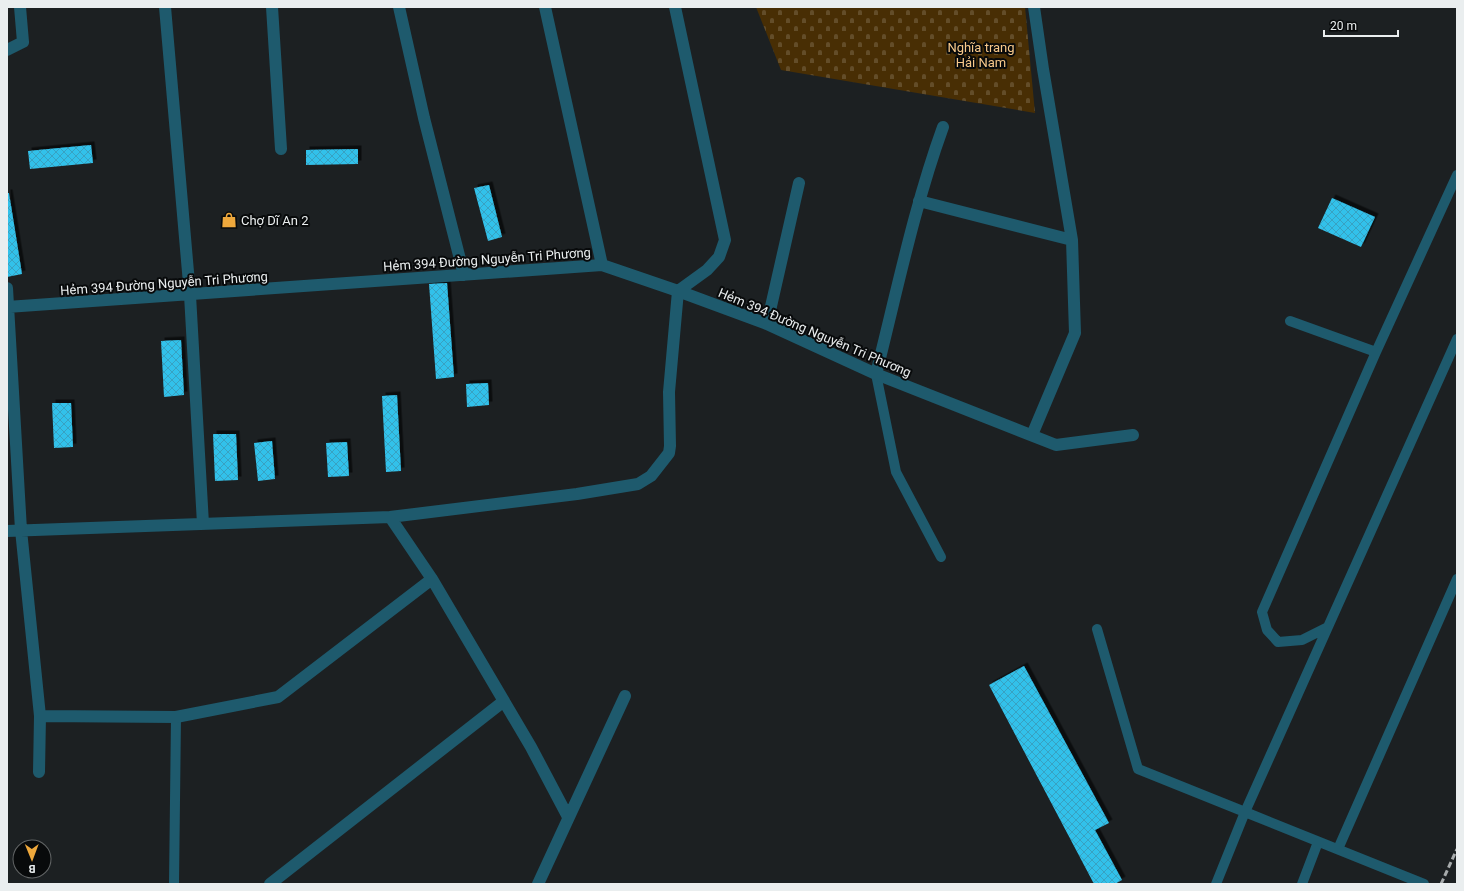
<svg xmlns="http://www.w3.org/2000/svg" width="1464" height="891" font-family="Roboto,sans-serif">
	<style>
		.cemetery { fill: url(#cemetery-stones) }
		.building { fill: url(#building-cross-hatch); filter: url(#shadow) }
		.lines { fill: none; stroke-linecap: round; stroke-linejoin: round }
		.service { stroke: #1e5a6d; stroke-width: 10 }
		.minor { stroke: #1e5a6d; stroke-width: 12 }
		.rail { stroke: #a7abac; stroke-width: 3; stroke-dasharray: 6 3; stroke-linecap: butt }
		.labels { text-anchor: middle; stroke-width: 4; stroke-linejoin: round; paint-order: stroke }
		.park-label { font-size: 13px; fill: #f8c98b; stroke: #080a0b }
		.poi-label { font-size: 13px; fill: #eaeeef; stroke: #080a0b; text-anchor: start }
		.street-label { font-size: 13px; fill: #eaeeef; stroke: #080a0b }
	</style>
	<defs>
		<pattern id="cemetery-stones" width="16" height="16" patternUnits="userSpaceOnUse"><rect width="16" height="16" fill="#482e04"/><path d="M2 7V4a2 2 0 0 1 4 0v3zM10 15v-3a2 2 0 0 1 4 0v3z" fill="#634d29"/></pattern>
		<pattern id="building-cross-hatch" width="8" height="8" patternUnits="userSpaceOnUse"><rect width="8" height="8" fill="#33c1ea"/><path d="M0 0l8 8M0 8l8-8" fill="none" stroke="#38a2c2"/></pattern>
		<filter id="shadow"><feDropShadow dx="3.5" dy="-3.5" stdDeviation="0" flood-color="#0009"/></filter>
	</defs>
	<rect width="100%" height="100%" fill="#1c2022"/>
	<!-- cemetery -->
	<path class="cemetery" d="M756,7H1025L1035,113L781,70Z"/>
	<!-- building -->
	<path class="building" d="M91,145L93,163L30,169L28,151Z
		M358,149V164L306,165V150Z
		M489,185L502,237L488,241L474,188Z
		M7,193H9L22,274L7,277Z
		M1332,198L1375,217L1361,247L1318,228Z
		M447,283L454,377L436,379L429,284Z
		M181,340L184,395L164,397L161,341Z
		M488,383L489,405L467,407L466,384Z
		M397,395L401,471L386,472L382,396Z
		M52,403H71L73,447L54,448Z
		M213,434H236L238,480L215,481Z
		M272,441L275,479L258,481L254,443Z
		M347,442L349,476L328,477L326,443Z
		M1024,666L1109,823L1095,830L1122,880L1115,884H1094L989,685Z"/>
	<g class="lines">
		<!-- service -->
		<path class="service" d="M1290,321L1376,352
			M876,374L896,472L941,557
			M1328,627L1302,640L1278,642L1267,630L1262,612L1376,352L1457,175
			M1097,629L1138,769L1245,812L1216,884
			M1338,849L1457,579
			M174,884L176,717
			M1302,884L1318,842
			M1424,884L1245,812L1457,339"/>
		<!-- minor -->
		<path class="minor" d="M165,7L190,295L203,524
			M272,7L281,149
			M399,7L424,118L464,275
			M545,7L602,265
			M7,50L23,42L20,7
			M919,201L1072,240
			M7,288L21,530L40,716
			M7,307L602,265L678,291L767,324L876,374L1056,445L1133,435
			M767,324L799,183
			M876,374C897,291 914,207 943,127
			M1032,435L1075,333L1072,240L1043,69L1034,7
			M390,517L432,579L531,747L568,817
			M7,531L390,517L577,494L638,484L651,476L669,453L670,446L669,392L678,291L707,270L719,257L725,240L675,7
			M39,772L40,716L176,717L278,697L432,579
			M270,884L504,701
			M538,884L625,696"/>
		<!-- rail -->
		<path class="rail" d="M1441,884L1457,849"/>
	</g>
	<!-- icons -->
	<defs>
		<symbol id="shop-bare" viewBox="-9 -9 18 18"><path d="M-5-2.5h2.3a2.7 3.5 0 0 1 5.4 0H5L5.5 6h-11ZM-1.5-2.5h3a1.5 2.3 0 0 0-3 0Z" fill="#eea83c" stroke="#080a0b" stroke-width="2.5" paint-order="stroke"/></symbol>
	</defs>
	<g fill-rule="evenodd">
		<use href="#shop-bare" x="218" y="209" width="22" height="22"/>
	</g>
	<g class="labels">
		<!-- park labels -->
		<g class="park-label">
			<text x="981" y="52">Nghĩa trang<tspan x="981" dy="15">Hải Nam</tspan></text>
		</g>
		<!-- poi labels -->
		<g class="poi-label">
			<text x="241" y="225">Chợ Dĩ An 2</text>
		</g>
		<!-- street labels -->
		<g class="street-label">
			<text transform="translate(487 259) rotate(-4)" y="5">Hẻm 394 Đường Nguyễn Tri Phương</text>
			<text transform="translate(164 283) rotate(-4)" y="5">Hẻm 394 Đường Nguyễn Tri Phương</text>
			<text transform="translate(815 332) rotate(23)" y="5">Hẻm 394 Đường Nguyễn Tri Phương</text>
		</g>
	</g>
	<!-- border -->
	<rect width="1464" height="891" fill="none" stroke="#eaeeef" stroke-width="16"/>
	<!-- north arrow -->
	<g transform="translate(32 859) rotate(179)"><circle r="19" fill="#080a0b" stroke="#626566"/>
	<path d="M0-3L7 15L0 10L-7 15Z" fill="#eea83c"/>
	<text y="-6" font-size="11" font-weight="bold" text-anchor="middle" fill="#eaeeef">B</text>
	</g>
	<!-- scale -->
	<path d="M1324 30v6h74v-6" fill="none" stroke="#eaeeef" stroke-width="2"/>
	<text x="1330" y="30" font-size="12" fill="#eaeeef" stroke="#080a0b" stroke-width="3" paint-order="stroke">20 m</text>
</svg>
